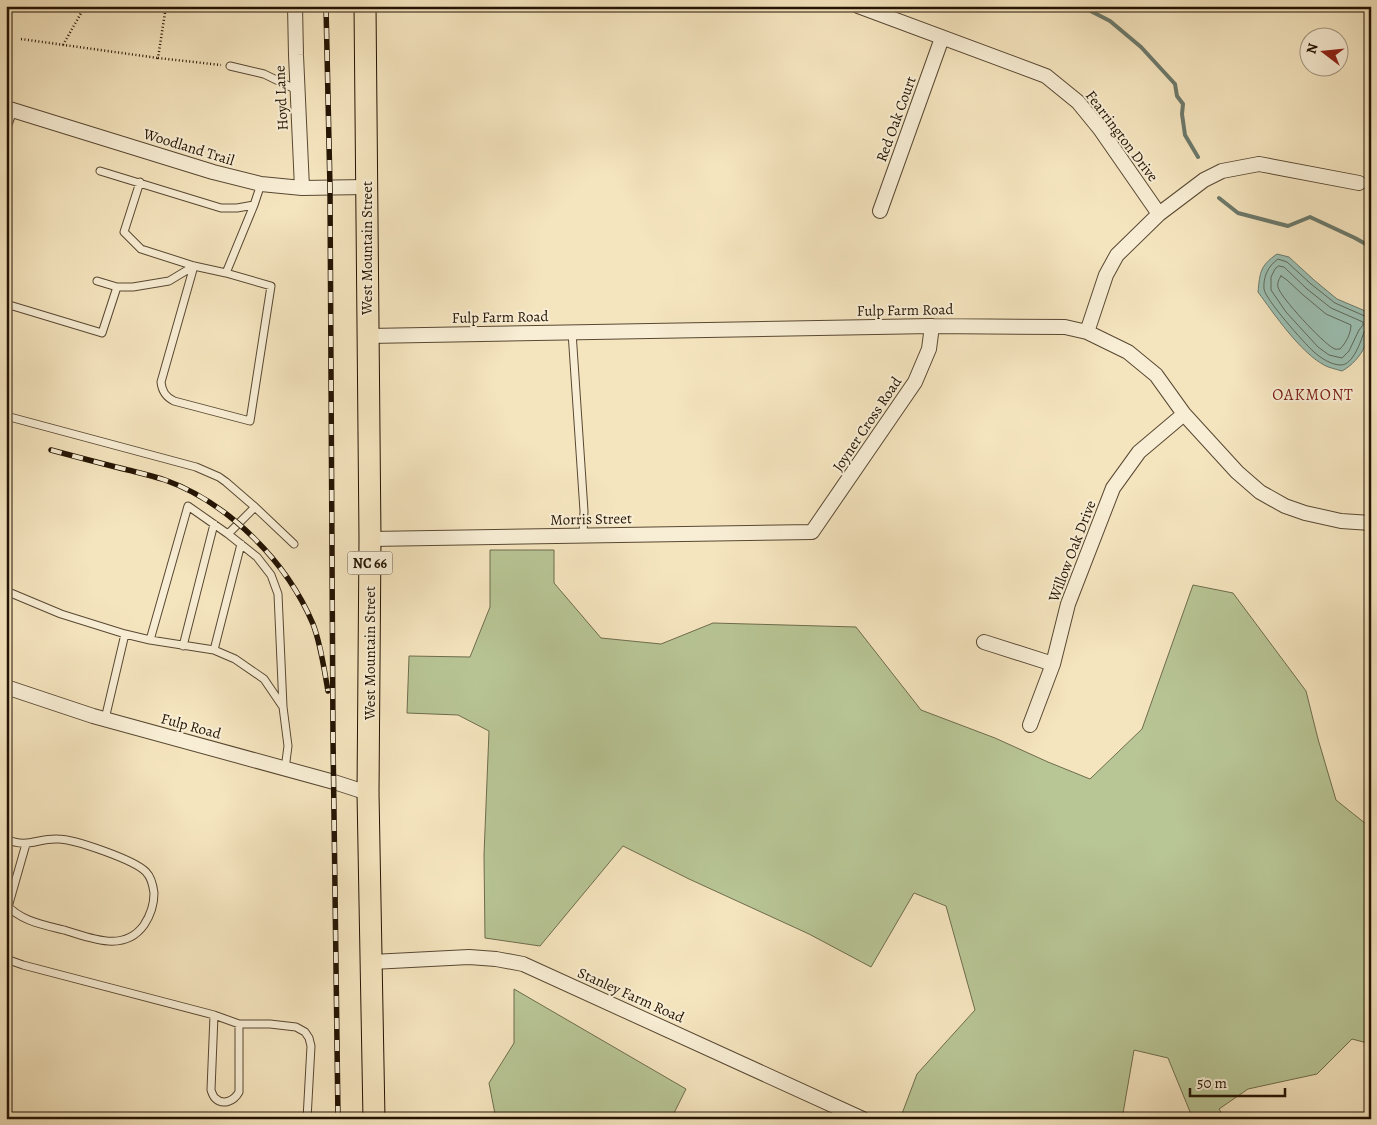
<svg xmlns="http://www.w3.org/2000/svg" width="1377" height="1125" font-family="Alegreya,serif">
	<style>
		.green { fill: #b8c595; stroke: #6e6c4c }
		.water { fill: #9cbfb2; stroke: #6c7a6c }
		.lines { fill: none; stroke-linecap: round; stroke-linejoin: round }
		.shore { stroke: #60695a; stroke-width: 1 }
		.stream { stroke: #6c7a6c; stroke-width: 4 }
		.service-casing { stroke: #584832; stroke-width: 9 }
		.minor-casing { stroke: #584832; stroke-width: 16 }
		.primary-casing { stroke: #231303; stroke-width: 23 }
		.path { stroke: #231303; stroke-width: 2.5; stroke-dasharray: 1 2.5; stroke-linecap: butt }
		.service { stroke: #f8eed5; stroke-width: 7 }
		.minor { stroke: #f8eed5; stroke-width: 14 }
		.primary { stroke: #f5e5bf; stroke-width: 21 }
		.rail-casing { stroke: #231303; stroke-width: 5.5 }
		.rail { stroke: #f8eed5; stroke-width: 4; stroke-dasharray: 11; stroke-linecap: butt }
		.labels { text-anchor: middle; stroke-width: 4; stroke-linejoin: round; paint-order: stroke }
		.shield { fill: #f8eed5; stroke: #635542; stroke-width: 1 }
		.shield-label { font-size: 14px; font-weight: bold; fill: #231303 }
		.street-label { font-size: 15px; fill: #231303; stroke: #f8eed5 }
		.neighbourhood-label { font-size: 16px; letter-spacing: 1px; fill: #7a1f14; stroke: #f8eed5 }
	</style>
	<rect width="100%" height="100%" fill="#f5e5bf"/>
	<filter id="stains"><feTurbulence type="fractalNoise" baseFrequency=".004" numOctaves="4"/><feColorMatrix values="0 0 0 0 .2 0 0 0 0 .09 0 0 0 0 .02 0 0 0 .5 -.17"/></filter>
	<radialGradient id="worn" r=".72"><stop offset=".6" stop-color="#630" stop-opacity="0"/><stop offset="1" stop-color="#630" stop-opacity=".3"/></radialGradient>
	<!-- green -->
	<path class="green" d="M490,550H554V583L601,638L661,644L713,623L856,627L921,710L995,738L1048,762L1090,779L1142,729L1193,585L1233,593L1306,691L1318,739L1336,800L1371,828V1044L1352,1039L1317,1074L1248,1089L1219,1109L1225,1119H1193L1168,1058L1134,1050L1122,1119H900L917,1074L975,1010L946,906L914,893L871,967L809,934L689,879L623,846L540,946L485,938L484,855L489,731L458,715L407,713L409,656L470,657L490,607Z
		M514,989L686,1089L671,1119H496L489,1083L514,1043Z"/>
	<!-- water -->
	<path class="water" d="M1277,254L1289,257L1314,280L1337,299L1370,313C1374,335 1362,360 1342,371C1336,369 1329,368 1324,365C1300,352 1274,314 1258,292C1260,272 1260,266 1277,254Z"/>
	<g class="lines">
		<!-- shore -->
		<path class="shore" d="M1279,266L1284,267L1307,289L1331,308L1363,322V325L1359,330L1349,351L1342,358L1329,355L1318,347L1286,312L1271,290V277L1275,269Z
			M1281,276L1287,280L1302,294L1326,314L1351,325C1351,333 1346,343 1340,349C1337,349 1336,350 1333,348C1323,343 1280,297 1278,287C1277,283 1279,279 1281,276Z
			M1371,317H1367L1335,303L1311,284L1287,262L1278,259C1268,266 1263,277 1264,289C1265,299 1304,343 1314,352C1321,358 1331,365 1341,365C1353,365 1361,341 1364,332L1367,330H1371"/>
		<!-- stream -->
		<path class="stream" d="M1081,6L1110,21L1141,47L1175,84L1177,96L1183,104L1182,114L1185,135L1198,157
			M1219,198L1238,213L1288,226L1310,217L1355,238L1371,247"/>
		<defs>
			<path id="service" d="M230,66L264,74L297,90
				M6,131L13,110
				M100,171L221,208H237L254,205L261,184
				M140,182L124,232L141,249L194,266L226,273L254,205
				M194,266L161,382C162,392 166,397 174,401L250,421L271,286L226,273
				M97,281L117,287H133L169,281L194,266
				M6,304L102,333L117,287
				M572,332L584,511L583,536
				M6,416L196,467L219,477L226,482L255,507L294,544
				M228,534L255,507
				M6,591L61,614L125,634
				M150,640L188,506L228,534L257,557L271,575L278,594L283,707
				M183,646L214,524
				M214,650L241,544
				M105,719L125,634L150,640L214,650L235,659L264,679L283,707L288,746L285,769
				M6,839C28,849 37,838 58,839C74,839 135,860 146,872C151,877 153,885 154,893C154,904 150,916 144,925C124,953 91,938 64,930C44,925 20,921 6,904
				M8,907L26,844
				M6,959L23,965L214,1015L239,1024H270L296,1027L305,1032L309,1038L311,1046L307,1119
				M214,1015L211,1090C212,1093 213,1096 215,1098C223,1106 234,1101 239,1092V1024"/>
			<path id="minor" d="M295,6L296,55L302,188
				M858,6L1046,76L1078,102L1100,129L1159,214
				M6,108L213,172L261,184L302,188L366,187
				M880,211L942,38
				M1087,332L1106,275L1117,255L1159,214L1204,180L1222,171L1259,164L1359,183
				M368,336L932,326L1065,327L1087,332L1128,352L1156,375L1184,414L1237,472L1260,492L1285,506L1305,513L1341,521L1371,523
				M370,539L812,532L915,382L929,349L932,326
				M984,642L1053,664
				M6,687L93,716L334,782L368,793
				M1030,725L1053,664L1068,604L1113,488L1139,452L1184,414
				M372,962L469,957L496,959L523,964L863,1119"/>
			<path id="primary" d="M365,6L370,539L368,793L374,1119"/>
		</defs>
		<!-- service casing -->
		<use href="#service" class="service-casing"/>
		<!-- minor casing -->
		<use href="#minor" class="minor-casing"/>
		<!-- primary casing -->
		<use href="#primary" class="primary-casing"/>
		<!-- path -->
		<path class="path" d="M166,6L158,58L221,65
			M23,12L25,6
			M21,39L158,58
			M63,45L85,6"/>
		<!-- service -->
		<use href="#service" class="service"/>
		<!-- minor -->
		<use href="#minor" class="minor"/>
		<!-- primary -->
		<use href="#primary" class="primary"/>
		<defs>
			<path id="rail" d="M326,6L330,188L333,738L338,1119
				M51,450C77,457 103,464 128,470C140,473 153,476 165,480C229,503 287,562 313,624C321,645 324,669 328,691"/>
		</defs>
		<!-- rail casing -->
		<use href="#rail" class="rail-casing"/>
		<!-- rail -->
		<use href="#rail" class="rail"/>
	</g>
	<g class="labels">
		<!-- shield labels -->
		<rect class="shield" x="347.5" y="551.5" width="45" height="23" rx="4"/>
		<g class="shield-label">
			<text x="370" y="568">NC 66</text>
		</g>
		<!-- street labels -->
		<g class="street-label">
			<text transform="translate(281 98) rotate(-93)" y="5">Hoyd Lane</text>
			<text transform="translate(896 119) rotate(-70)" y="5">Red Oak Court</text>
			<text transform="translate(1122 136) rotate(53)" y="5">Fearrington Drive</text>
			<text transform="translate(189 147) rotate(17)" y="5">Woodland Trail</text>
			<text transform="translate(367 248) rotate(-90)" y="5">West Mountain Street</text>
			<text transform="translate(905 310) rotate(-1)" y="5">Fulp Farm Road</text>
			<text transform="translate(500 317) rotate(-1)" y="5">Fulp Farm Road</text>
			<text transform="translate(867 424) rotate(-56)" y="5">Joyner Cross Road</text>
			<text transform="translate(591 519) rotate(-1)" y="5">Morris Street</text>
			<text transform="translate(1072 551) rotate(-69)" y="5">Willow Oak Drive</text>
			<text transform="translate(370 653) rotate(-90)" y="5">West Mountain Street</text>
			<text transform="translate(191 726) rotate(15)" y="5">Fulp Road</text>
			<text transform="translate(631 995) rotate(24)" y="5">Stanley Farm Road</text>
		</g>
		<!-- neighbourhood labels -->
		<g class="neighbourhood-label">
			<text x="1313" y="400">OAKMONT</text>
		</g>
	</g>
	<!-- margin -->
	<rect width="1377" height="1125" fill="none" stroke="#f5e5bf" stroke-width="25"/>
	<rect x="8" y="8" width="1362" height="1110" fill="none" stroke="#231303" stroke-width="2.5"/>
	<rect x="12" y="12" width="1352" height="1100" fill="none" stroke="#231303"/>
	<!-- north arrow -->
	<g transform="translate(1324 52) rotate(286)"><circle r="24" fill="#f8eed5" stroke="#a39681"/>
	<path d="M0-4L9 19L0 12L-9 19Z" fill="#8f2418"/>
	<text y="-8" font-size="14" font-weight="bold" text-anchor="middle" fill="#231303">N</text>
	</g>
	<!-- scale -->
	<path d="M1190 1088v8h95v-8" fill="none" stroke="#231303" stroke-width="2.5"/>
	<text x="1197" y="1088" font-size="15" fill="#231303" stroke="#f8eed5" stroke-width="4" paint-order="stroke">50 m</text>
	<rect width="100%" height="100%" filter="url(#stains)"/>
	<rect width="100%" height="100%" fill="url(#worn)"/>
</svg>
